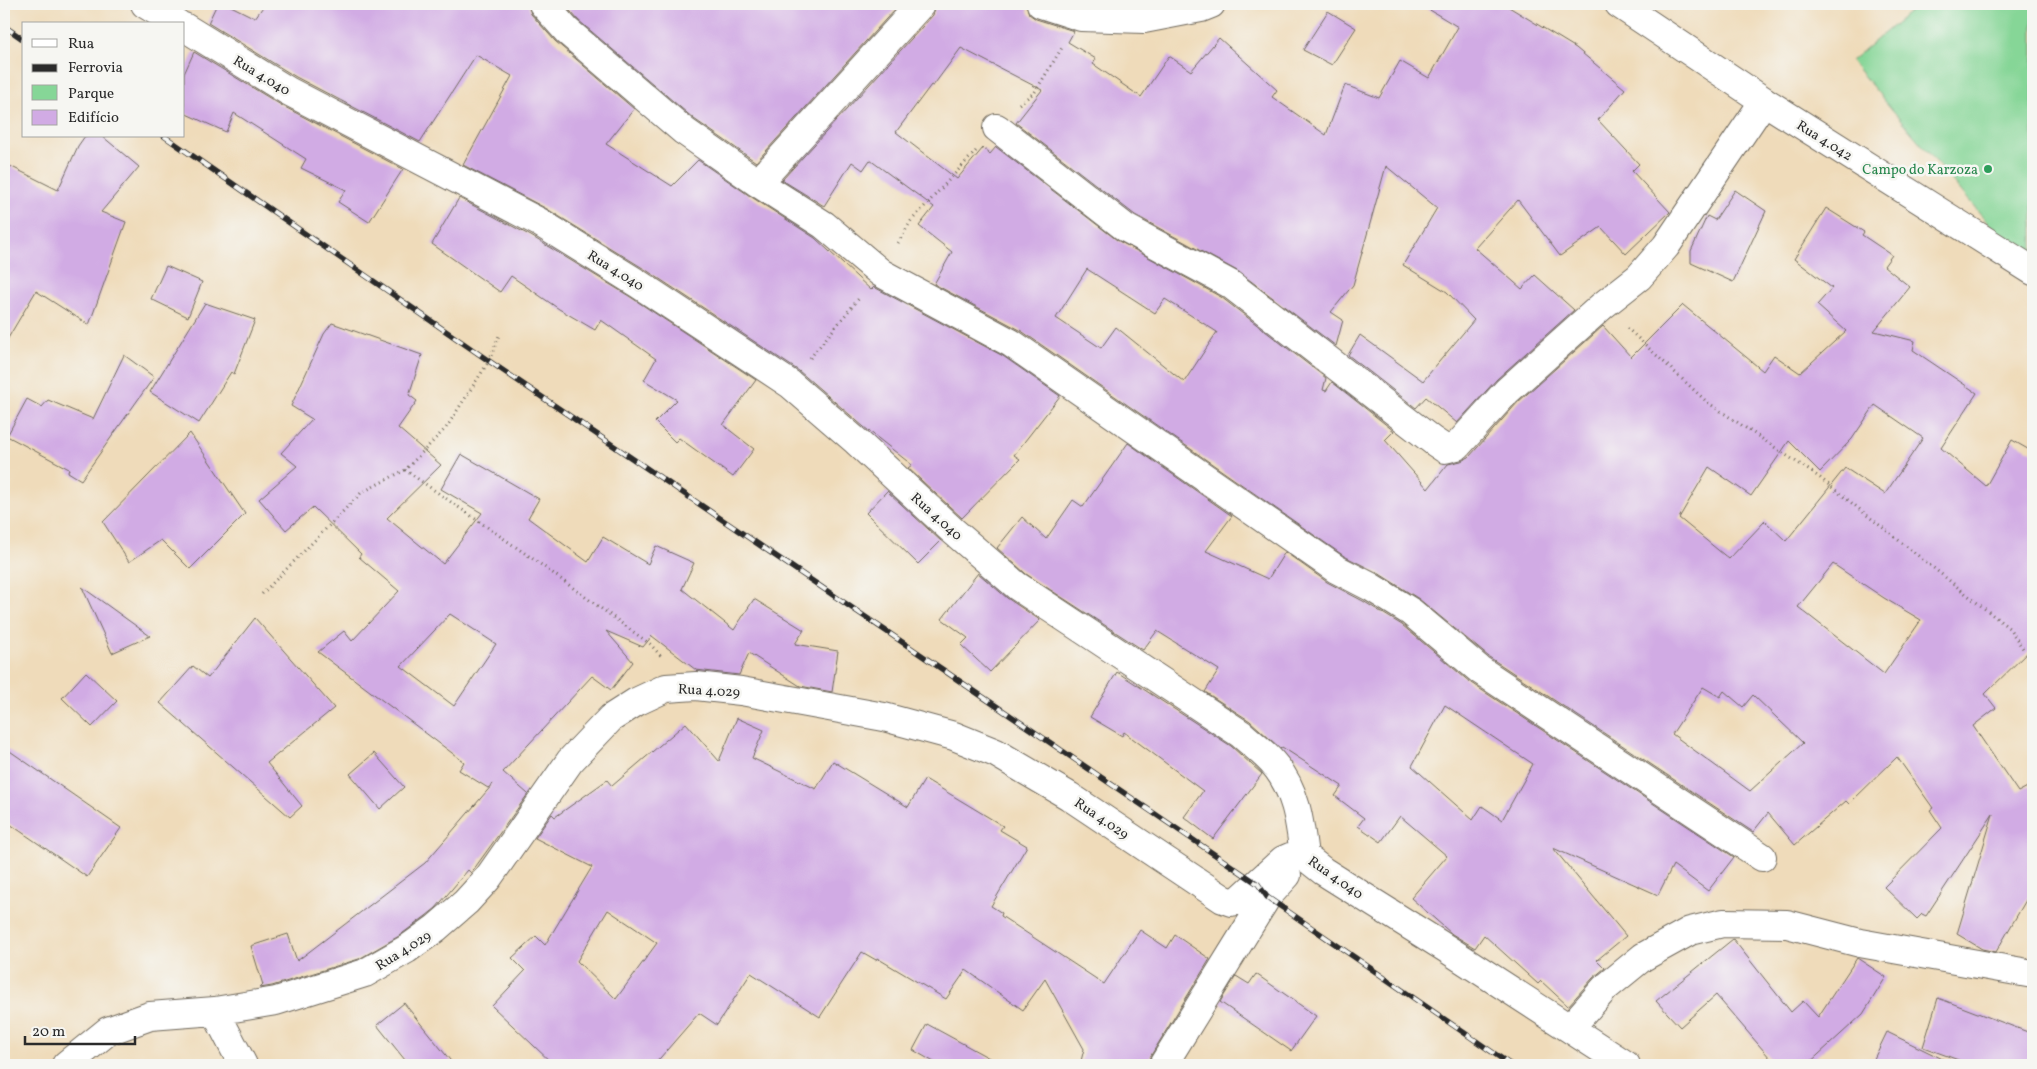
<svg xmlns="http://www.w3.org/2000/svg" width="2037" height="1069" font-family="Vollkorn,serif">
	<style>
		.green { fill: #86d697; stroke: #588061 }
		.building { fill: #d1abe4; fill-rule: evenodd }
		.lines { fill: none; stroke-linecap: round; stroke-linejoin: round }
		.minor-casing { stroke: #70695d; stroke-width: 30 }
		.path { stroke: #70695d; stroke-width: 3; stroke-dasharray: 1 4; stroke-linecap: butt }
		.minor { stroke: #fff; stroke-width: 28 }
		.rail-casing { stroke: #2b2b2b; stroke-width: 5.5 }
		.rail { stroke: #f6f6f2; stroke-width: 4; stroke-dasharray: 11; stroke-linecap: butt }
		.leisure-dot { fill: #2e9e5b; stroke: #f6f6f2; stroke-width: 2 }
		.labels { text-anchor: middle; stroke-width: 5; stroke-linejoin: round; paint-order: stroke }
		.street-label { font-size: 14px; fill: #2b2b2b; stroke: #f6f6f2 }
		.leisure-label { font-size: 14px; fill: #27864d; stroke: #f6f6f2; text-anchor: end }
	</style>
	<rect width="100%" height="100%" fill="#f6f6f2"/>
	<filter id="ink" filterUnits="userSpaceOnUse"><feTurbulence type="fractalNoise" baseFrequency=".02" numOctaves="2"/><feDisplacementMap in="SourceGraphic" scale="10" xChannelSelector="R" yChannelSelector="G"/><feConvolveMatrix kernelMatrix="1 2 1 2 8 2 1 2 1" color-interpolation-filters="sRGB"/></filter>
	<filter id="wash" filterUnits="userSpaceOnUse"><feTurbulence type="fractalNoise" baseFrequency=".0096" numOctaves="4" result="noise"/><feDisplacementMap in="SourceGraphic" scale="20" xChannelSelector="R" yChannelSelector="G"/><feGaussianBlur stdDeviation="1.12" result="paint"/><feColorMatrix in="noise" values="0 0 0 0 0 0 0 0 0 0 0 0 0 0 0 0 0 1.4 0 .05"/><feComposite in="paint" operator="in"/></filter>
	<g filter="url(#wash)">
		<rect width="100%" height="100%" fill="#efdbba"/>
		<!-- green -->
		<path class="green" d="M1919,4H2033V276L1851,61Z"/>
		<g id="blocks">
			<!-- building -->
			<path class="building" d="M217,4H227L255,18L265,4H528L531,14L555,41L634,109L606,144L672,186L698,160L750,196L815,238L871,290L874,287L1003,356L1060,396L1014,455L1020,459L962,518L908,468L912,465L864,427L799,371L646,270L547,209L463,165L512,76L476,55L420,142L296,77L208,23Z
				M564,4H891L896,8L756,162L694,119L578,20Z
				M936,4H1026L1029,14L1036,19L1074,31L1068,42L1096,59L1093,64L1141,97L1169,56L1191,71L1219,38L1277,90L1272,97L1326,135L1345,85L1379,98L1400,61L1429,78L1458,27L1420,4H1504L1576,48L1625,89L1598,120L1639,164L1632,171L1670,212L1626,254L1601,227L1560,256L1518,200L1475,248L1522,289L1535,275L1574,310L1497,379L1457,423L1426,397L1416,408L1348,355L1360,335L1423,381L1474,320L1447,292L1403,265L1437,208L1386,166L1353,285L1331,312L1343,320L1336,346L1239,272L1135,215L1016,123L1042,90L961,48L933,86L931,85L896,132L957,179L983,148L990,154L996,147L1117,240L1221,297L1326,378L1323,390L1326,391L1332,382L1394,431L1385,440L1428,489L1448,464L1461,461L1469,457L1518,402L1603,326L1631,357L1683,305L1763,371L1774,355L1800,373L1846,331L1817,305L1832,288L1794,259L1826,208L1864,232L1862,235L1892,255L1884,266L1910,287L1874,331L1915,341L1913,350L1977,393L1941,448L1986,486L2012,440L2033,452V647L1985,694L1996,708L1973,726L2018,792L2033,784V888L1996,952L1982,949L1957,934L1993,814L1926,916L1922,914L1917,919L1884,887L1942,828L1930,810L1933,808L1897,757L1849,804L1846,801L1795,845L1768,813L1753,832L1489,657L1419,599L1378,573L1344,556L1020,330L934,284L952,252L919,226L934,207L870,160L863,170L852,162L824,206L782,180L933,15ZM1087,269L1155,313L1165,299L1217,332L1184,382L1116,327L1101,348L1056,318ZM1875,405L1923,438L1885,494L1845,468L1786,541L1765,521L1729,559L1679,518L1709,467L1751,496L1789,441L1820,472L1852,439ZM1833,564L1884,598L1921,620L1884,674L1798,607ZM1703,687L1720,697L1724,691L1743,707L1753,695L1803,743L1750,791L1672,734Z
				M1328,11L1356,28L1332,65L1303,50Z
				M194,52L281,105L403,169L369,222L338,202L346,190L301,168L306,159L234,113L226,132L184,113V74Z
				M85,136H102L139,167L101,212L126,222L89,325L36,291L4,345V163L58,190L78,146Z
				M1735,190L1766,211L1733,282L1691,263V251L1707,216L1715,220Z
				M459,198L531,236L629,296L756,380L723,425L754,449L733,477L679,438L675,442L655,422L677,400L644,380L656,359L601,320L595,330L559,309L511,276L500,292L432,244Z
				M166,266L202,282L188,317L151,299Z
				M205,303L255,320L234,374L231,372L199,423L150,392Z
				M332,323L422,355L409,395L417,401L398,428L441,465L387,518L443,564L482,513L441,489L461,454L539,499L528,518L588,562L603,537L648,564L656,546L694,563L682,589L734,630L754,599L804,630L795,644L838,651L832,692L800,686L749,653L739,675L696,670L652,636L643,647L606,631L633,662L611,690L592,676L503,772L528,794L471,873L468,870L436,908L426,916L399,936L359,959L272,986L260,988L263,985L251,946L288,934L297,961L425,863L493,784L488,788L459,770L464,762L318,652L344,631L352,641L399,591L359,557L361,554L313,507L286,530L259,499L297,466L281,453L312,419L291,406L324,334ZM450,614L496,644L454,706L401,666Z
				M124,355L154,377L81,480L68,472L69,469L7,436L27,399L42,407L48,400L93,419Z
				M190,433L245,514L190,569L161,540L129,562L103,522Z
				M1128,443L1232,516L1206,551L1268,579L1285,552L1327,582L1363,601L1402,625L1471,683L1734,857L1708,891L1673,865L1658,895L1553,848L1626,936L1597,960L1605,968L1593,978L1568,1006L1541,981L1538,984L1484,935L1475,948L1452,934L1411,898L1447,856L1400,816L1381,842L1358,826L1364,818L1335,796L1342,786L1282,747L1281,749L1250,721L1205,692L1219,670L1157,631L1143,650L1026,574L997,548L1022,517L1046,539L1073,500L1083,507ZM1445,705L1533,764L1502,820L1482,806L1473,820L1412,766Z
				M887,491L941,541L918,564L866,513Z
				M978,573L1007,598L1040,620L990,672L961,645L968,638L942,619Z
				M82,587L150,636L112,653Z
				M255,618L334,708L267,763L302,806L290,817L160,703L193,666L208,678Z
				M86,672L117,701L92,727L62,698Z
				M1117,672L1231,746L1262,774L1213,839L1184,817L1203,791L1124,732L1122,736L1090,717Z
				M737,718L764,730L752,758L816,789L833,761L908,807L925,779L1003,826L1000,830L1027,846L991,906L1002,913L1001,916L1104,984L1140,930L1167,948L1175,935L1210,959L1150,1057L1147,1065H1097L1081,1061L1084,1049L1045,979L1023,1010L966,970L946,999L877,958L876,960L862,952L820,1017L751,973L717,1025L699,1013L654,1065H554L492,1006L525,971L512,958L536,936L545,945L592,867L535,838L552,814L555,817L607,780L612,786L686,723L719,761ZM608,910L657,943L616,999L577,961Z
				M4,747L121,828L87,877L4,820Z
				M374,753L404,787L380,809L350,774Z
				M1733,939L1791,1012L1803,1001L1818,1017L1857,958L1886,977L1863,1014L1807,1065H1776L1716,995L1680,1027L1656,1001Z
				M1256,974L1316,1016L1291,1051L1220,1002L1236,976L1249,984Z
				M1938,998L2033,1034V1065H1972L1923,1047Z
				M404,1003L454,1065H409L377,1025Z
				M927,1024L1002,1065H939L913,1050Z
				M1887,1032L1955,1065H1871Z"/>
		</g>
	</g>
	<g filter="url(#ink)">
		<use href="#blocks" fill-opacity="0" stroke="#70695d" stroke-width="1"/>
		<g class="lines">
			<defs>
				<path id="minor" d="M145,4L178,24
					M543,4L567,31L684,131L758,183L824,225L881,273L1011,343L1336,569L1371,587L1411,612L1480,670L1762,857
					M1041,4L1081,17L1144,19L1201,8L1211,4
					M1619,4L1764,101L2033,271
					M184,27L288,91L539,222L637,283L790,384L856,441L952,530L1017,586L1241,734C1251,743 1263,752 1272,762C1296,788 1300,822 1304,856L1323,871L1447,949L1626,1065
					M997,128L1126,228L1230,284L1433,441L1445,449L1457,446L1507,391L1602,306L1639,277L1666,246L1764,101
					M758,183L921,4
					M215,1011L243,1065
					M1570,1028L1605,988L1643,957L1690,931L1723,923L1787,924L1860,943L2033,974
					M66,1065L108,1031L150,1016L215,1011L276,1001L365,973L407,949L436,928L466,902L488,878L570,761L611,718L636,702L666,688L696,686L741,691L884,717L954,736L996,753L1069,796L1223,899L1231,902L1238,901L1283,860L1290,857L1304,856
					M1163,1065L1267,897L1287,875"/>
			</defs>
			<!-- minor casing -->
			<use href="#minor" class="minor-casing"/>
			<!-- path -->
			<path class="path" d="M1019,104L1035,92L1063,46
				M898,243L911,221L976,151
				M1627,328L1707,402L1819,477L2009,628L2024,650
				M810,358L860,297
				M405,470L536,561L650,644L661,656
				M262,594L361,493L405,470L446,428L489,361L500,333"/>
			<!-- minor -->
			<use href="#minor" class="minor"/>
			<defs>
				<path id="rail" d="M4,26L24,40
					M164,136L489,361L1258,884L1267,897L1511,1065"/>
			</defs>
			<!-- rail casing -->
			<use href="#rail" class="rail-casing"/>
			<!-- rail -->
			<use href="#rail" class="rail"/>
		</g>
	</g>
	<!-- markers -->
	<circle class="leisure-dot" cx="1988" cy="169" r="5"/>
	<g class="labels">
		<!-- street labels -->
		<g class="street-label">
			<text transform="translate(262 75) rotate(31)" y="5">Rua 4.040</text>
			<text transform="translate(1825 140) rotate(32)" y="5">Rua 4.042</text>
			<text transform="translate(616 270) rotate(32)" y="5">Rua 4.040</text>
			<text transform="translate(937 516) rotate(42)" y="5">Rua 4.040</text>
			<text transform="translate(709 690) rotate(3)" y="5">Rua 4.029</text>
			<text transform="translate(1102 818) rotate(34)" y="5">Rua 4.029</text>
			<text transform="translate(1336 877) rotate(35)" y="5">Rua 4.040</text>
			<text transform="translate(403 950) rotate(-32)" y="5">Rua 4.029</text>
		</g>
		<!-- leisure labels -->
		<g class="leisure-label">
			<text x="1978" y="174">Campo do Karzoza</text>
		</g>
	</g>
	<!-- margin -->
	<rect width="2037" height="1069" fill="none" stroke="#f6f6f2" stroke-width="20"/>
	<!-- legend -->
	<rect x="22" y="22" width="162" height="115" fill="#f6f6f2" stroke="#a5a5a2"/>
	<rect x="32" y="39" width="25" height="8" fill="#ffffff" stroke="#a5a5a2"/>
	<text x="68" y="48" font-size="15" fill="#2b2b2b">Rua</text>
	<rect x="32" y="64" width="25" height="8" fill="#2b2b2b" stroke="#a5a5a2"/>
	<text x="68" y="72" font-size="15" fill="#2b2b2b">Ferrovia</text>
	<rect x="32" y="85" width="25" height="15" fill="#86d697" stroke="#a5a5a2"/>
	<text x="68" y="98" font-size="15" fill="#2b2b2b">Parque</text>
	<rect x="32" y="110" width="25" height="15" fill="#d1abe4" stroke="#a5a5a2"/>
	<text x="68" y="122" font-size="15" fill="#2b2b2b">Edifício</text>
	<!-- scale -->
	<path d="M25 1036v8h110v-8" fill="none" stroke="#2b2b2b" stroke-width="2.5"/>
	<text x="32" y="1036" font-size="15" fill="#2b2b2b" stroke="#f6f6f2" stroke-width="4" paint-order="stroke">20 m</text>
</svg>
